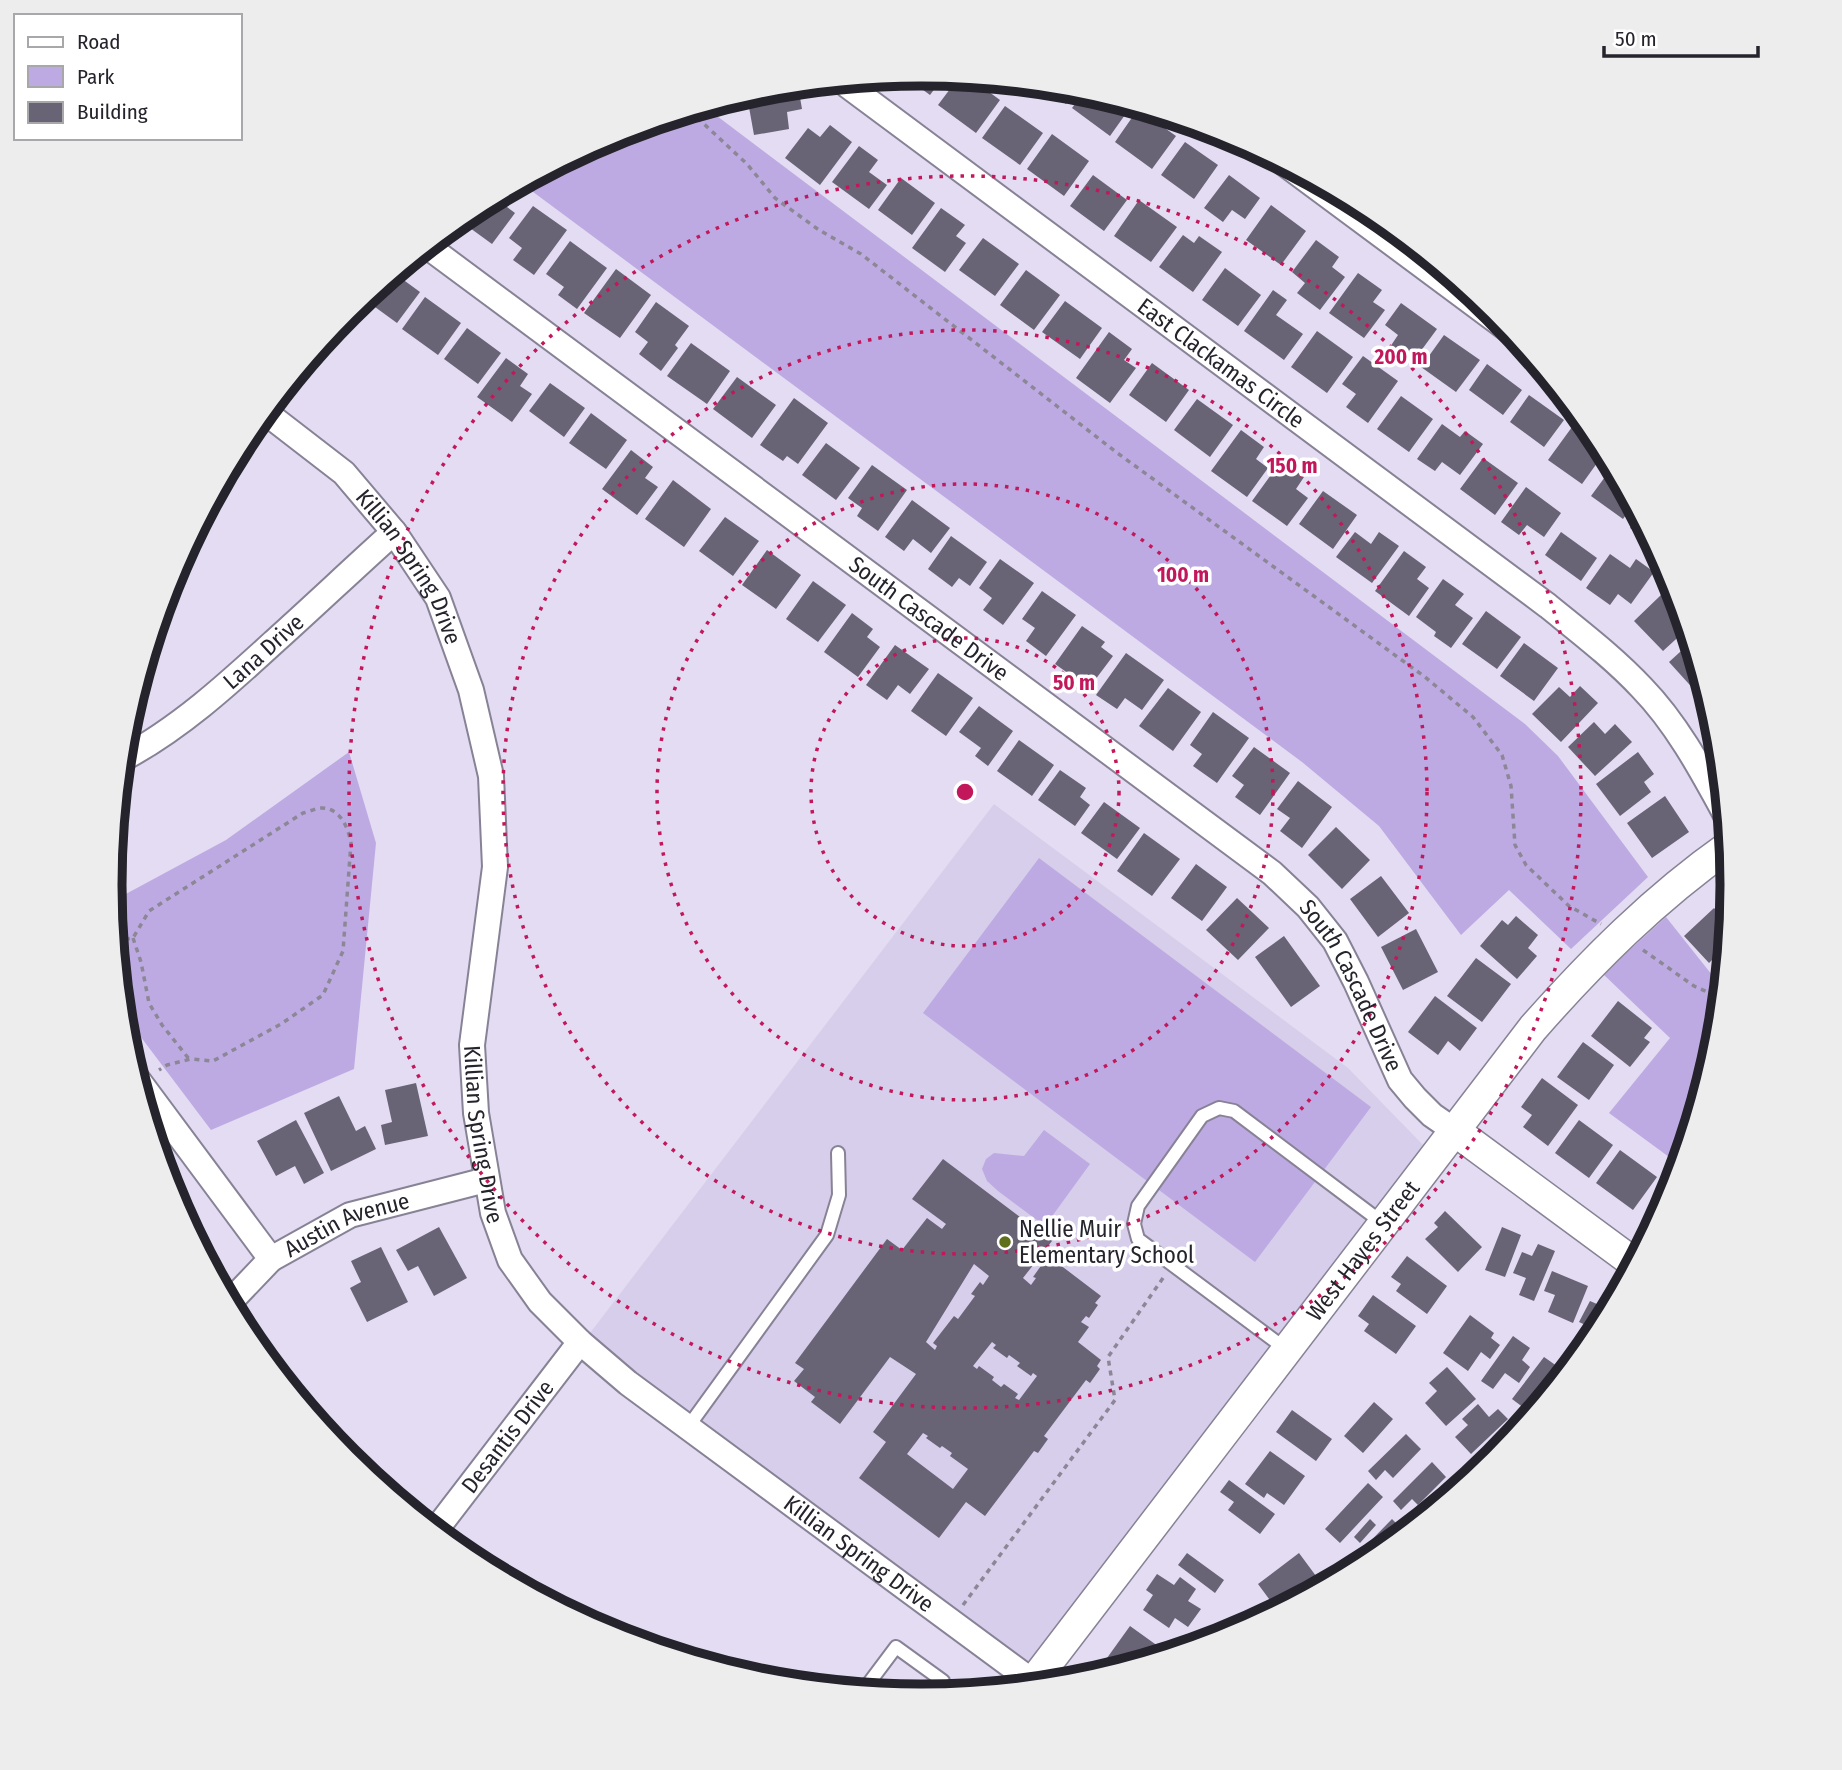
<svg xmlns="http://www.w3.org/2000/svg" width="1842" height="1770" font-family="'Fira Sans Condensed',sans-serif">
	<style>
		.built { fill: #d7ceeb }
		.green { fill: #bdaae2 }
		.building { fill: #696376; fill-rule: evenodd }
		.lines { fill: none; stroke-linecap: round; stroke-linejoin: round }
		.service-casing { stroke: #888296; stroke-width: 16 }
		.minor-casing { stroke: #888296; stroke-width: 28 }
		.tertiary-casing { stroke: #888296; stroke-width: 33 }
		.path { stroke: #8c8797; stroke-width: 3.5; stroke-dasharray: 5 5; stroke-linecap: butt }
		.service { stroke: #fff; stroke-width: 12 }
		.minor { stroke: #fff; stroke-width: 24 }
		.tertiary { stroke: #fff; stroke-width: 30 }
		.ring { fill: none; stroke: #c2185b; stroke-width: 3.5; stroke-dasharray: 3.5 7 }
		.poi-dot { fill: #5f6f1b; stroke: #fff; stroke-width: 2.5 }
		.labels { text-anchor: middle; stroke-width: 7; stroke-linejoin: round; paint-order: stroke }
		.street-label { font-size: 23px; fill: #25232b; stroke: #fff }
		.poi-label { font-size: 23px; fill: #25232b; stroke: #fff; text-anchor: start }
		.rim { fill: none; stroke: #25232b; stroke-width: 9 }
		.centre { fill: #c2185b; stroke: #fff; stroke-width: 3.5 }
		.ring-label { font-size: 21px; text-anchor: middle; font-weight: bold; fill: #c2185b; stroke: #fff; stroke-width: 7; stroke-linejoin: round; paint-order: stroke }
	</style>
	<rect width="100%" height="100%" fill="#e3dcf2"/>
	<!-- built -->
	<path class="built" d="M994,804L1348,1068L1424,1146L1026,1665L587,1337Z"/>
	<!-- green -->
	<path class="green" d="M705,107L1525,724L1558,756L1648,877L1571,949L1509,890L1461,935L1379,826L1302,762L521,183L611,135Z
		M349,752L376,843L354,1069L211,1130L122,1012L111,902L226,840Z
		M1039,858L1371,1107L1255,1262L923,1013Z
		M1666,917L1720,985L1723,983L1717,1044L1680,1165L1609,1113L1670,1038L1603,974Z
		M1044,1130L1090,1164L1045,1226L998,1191L987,1181L982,1169L986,1159L994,1153L1024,1156Z"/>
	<!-- building -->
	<path class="building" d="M921,74L944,76L930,95L903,75Z
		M959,77L970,78L1000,100L976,133L938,105Z
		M1040,85L1076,89L1066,104Z
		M798,86L802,109L787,112L789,129L754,135L747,96L776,92L775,88Z
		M1085,91L1132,105L1110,136L1072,108Z
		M1005,106L1043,133L1020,165L982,138Z
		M1138,109L1176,136L1152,169L1115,142Z
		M830,125L852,142L820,185L785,158L808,128L820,137Z
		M1052,134L1089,161L1064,196L1027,169Z
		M1185,142L1218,165L1194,199L1161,175Z
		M859,146L878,160L869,172L887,185L869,209L832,182Z
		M1093,175L1127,200L1104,231L1070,206Z
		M1229,175L1260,198L1245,219L1232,210L1223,222L1204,208Z
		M901,178L935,203L912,235L878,210Z
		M494,197L515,213L492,244L459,220L470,210Z
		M1139,200L1177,227L1151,262L1114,236Z
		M1271,205L1306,231L1281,265L1246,240Z
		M533,206L567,230L534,275L513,260L522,248L509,238Z
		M941,208L965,225L956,236L966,243L945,272L912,248Z
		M1183,235L1194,243L1199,236L1222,252L1193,292L1159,267Z
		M983,238L1019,264L995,296L959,270Z
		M1316,240L1339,257L1332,267L1345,277L1320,310L1297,293L1305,283L1292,272Z
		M570,241L607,268L577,309L558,295L564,287L546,274Z
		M1225,268L1261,295L1238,326L1202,300Z
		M616,269L651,295L620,338L584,313Z
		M1026,270L1060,295L1034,330L1000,305Z
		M394,273L420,292L397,323L364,299Z
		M1358,273L1382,290L1373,302L1385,310L1364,338L1329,313Z
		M1273,290L1287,300L1276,315L1303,334L1284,360L1244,331Z
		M425,297L461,323L438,355L402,329Z
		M1065,301L1102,328L1080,359L1042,332Z
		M656,302L689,326L675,345L678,348L661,371L639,354L648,342L635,332Z
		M1401,303L1437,329L1412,363L1390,347L1398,335L1385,325Z
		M467,328L501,353L478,384L444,359Z
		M1317,331L1353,357L1327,393L1291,367Z
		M1109,332L1132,349L1124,360L1136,368L1110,403L1076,378Z
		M1444,335L1480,360L1456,392L1421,367Z
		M691,343L730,371L707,404L667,376Z
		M1363,356L1398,381L1368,423L1346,407L1356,394L1342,384Z
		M506,358L528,374L520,386L532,394L512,422L477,397Z
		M1152,363L1189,390L1166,422L1129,395Z
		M1487,364L1522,390L1503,415L1469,390Z
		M737,377L776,405L752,438L713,409Z
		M550,383L585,408L564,437L529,411Z
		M1529,395L1564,420L1544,447L1510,422Z
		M1401,396L1433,419L1409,452L1377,429Z
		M794,398L828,423L798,464L787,456L783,461L760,445Z
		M1197,399L1233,425L1210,457L1174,430Z
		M591,413L627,440L606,469L569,443Z
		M1442,424L1460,437L1465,431L1483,444L1460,475L1442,462L1435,471L1417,459Z
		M1572,427L1605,452L1582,484L1548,460Z
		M1241,430L1264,447L1256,459L1268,468L1247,497L1211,471Z
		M826,443L860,468L836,500L802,475Z
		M631,450L653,467L645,478L658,487L637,515L602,489Z
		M1483,458L1518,483L1495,515L1460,489Z
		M1281,461L1304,477L1296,489L1308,498L1287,526L1252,501Z
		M872,465L907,490L878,531L857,516L862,508L848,498Z
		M1613,466L1633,505L1623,519L1591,496Z
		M673,480L711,509L684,547L645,519Z
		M1526,487L1561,513L1544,537L1527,525L1519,535L1501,522Z
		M1323,491L1357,515L1333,549L1299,524Z
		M912,500L950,528L931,553L913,539L904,551L885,537Z
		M1639,515L1643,523L1656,547L1630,528Z
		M725,517L759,541L733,576L699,551Z
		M1355,532L1371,544L1379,532L1399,546L1372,583L1336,557Z
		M1561,532L1597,558L1581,581L1545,555Z
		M951,536L987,562L970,586L959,578L952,587L928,569Z
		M767,550L801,575L776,609L742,585Z
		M1404,551L1426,567L1417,579L1429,588L1409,616L1375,591Z
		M1610,554L1630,568L1636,559L1654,572L1631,604L1618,594L1610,605L1586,588Z
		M1000,559L1034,583L1003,625L983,610L992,598L979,588Z
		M1443,579L1464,594L1455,605L1473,618L1451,648L1434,636L1436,632L1416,617Z
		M813,581L846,605L818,642L786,619Z
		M1042,591L1076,615L1046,656L1026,641L1035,628L1022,619Z
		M1661,595L1685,620L1687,629L1663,651L1634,621Z
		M1486,611L1521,637L1497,669L1462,644Z
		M852,613L873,629L867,637L880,647L858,677L824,652Z
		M1082,626L1105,642L1101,647L1113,656L1089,688L1055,664Z
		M1691,642L1705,687L1698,694L1669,662Z
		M1524,643L1558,668L1534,701L1500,676Z
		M895,645L929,669L910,694L898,685L887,700L866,685Z
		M1126,653L1164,680L1142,710L1125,698L1117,709L1096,695Z
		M938,673L973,698L946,736L911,711Z
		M1580,686L1598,703L1561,742L1532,714L1559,687L1570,697Z
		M1168,688L1201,712L1173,751L1139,726Z
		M1709,699L1715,722L1701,705Z
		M979,706L1013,731L988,766L975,756L981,748L959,732Z
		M1213,712L1249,738L1217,783L1193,766L1202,754L1190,745Z
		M1594,722L1605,734L1615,724L1632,742L1595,776L1568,747Z
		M1019,740L1054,765L1032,796L997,771Z
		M1254,747L1290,773L1260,815L1235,797L1244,785L1232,776Z
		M1638,752L1654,774L1644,782L1651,792L1620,816L1596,784Z
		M1060,770L1086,788L1080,797L1090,805L1075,826L1038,800Z
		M1298,781L1332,807L1302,848L1280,831L1290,818L1277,809Z
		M1665,796L1689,832L1652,858L1627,823Z
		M1104,802L1140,828L1117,859L1081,833Z
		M1336,827L1370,860L1342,889L1308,855Z
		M1144,833L1180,859L1152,896L1117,871Z
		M1196,864L1227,887L1202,921L1171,898Z
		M1381,876L1409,913L1378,937L1350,899Z
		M1237,898L1269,928L1238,960L1206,930Z
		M1714,908L1729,923L1725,957L1720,952L1709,963L1684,936Z
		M1516,916L1538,935L1528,948L1537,956L1517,979L1480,946L1502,920L1508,925Z
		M1416,929L1438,972L1403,990L1381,947Z
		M1284,936L1320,986L1291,1007L1255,957Z
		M1476,958L1511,984L1482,1022L1447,996Z
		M1435,996L1477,1028L1460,1051L1448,1041L1438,1055L1408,1032Z
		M1618,1001L1652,1028L1644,1038L1650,1042L1630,1067L1591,1036Z
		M1583,1042L1614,1065L1589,1100L1557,1077Z
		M1542,1078L1578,1105L1548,1146L1523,1127L1532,1115L1521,1107Z
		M416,1083L428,1136L385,1145L381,1125L392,1122L385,1090Z
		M339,1096L356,1131L365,1126L376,1149L331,1171L304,1113Z
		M296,1120L324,1173L304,1184L295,1166L276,1176L257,1141Z
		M1579,1120L1613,1145L1589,1178L1555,1153Z
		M1620,1150L1657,1177L1633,1210L1596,1183Z
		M943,1159L1052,1241L1023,1278L1031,1285L1036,1278L1033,1277L1043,1263L1046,1265L1051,1258L1101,1296L1095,1303L1098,1305L1089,1318L1086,1316L1081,1322L1089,1327L1078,1342L1101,1360L1097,1366L1100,1369L1090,1383L1086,1380L1044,1436L1048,1439L1038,1453L1034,1451L985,1516L966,1502L939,1538L859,1478L886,1442L873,1432L916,1374L890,1357L840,1424L811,1402L815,1397L794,1381L804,1369L795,1363L887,1239L902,1250L927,1218L942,1229L946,1224L912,1199ZM974,1264L989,1276L983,1285L980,1282L971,1294L975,1296L958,1319L954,1316L933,1343L937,1346L935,1350L926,1342ZM992,1342L996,1345L993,1348L1007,1358L1009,1355L1020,1363L1017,1366L1031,1376L1033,1373L1037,1376L1019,1400L1015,1398L1018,1394L1004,1384L1001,1387L992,1380L994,1377L979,1366L977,1369L973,1366ZM923,1433L928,1436L926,1438L940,1448L942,1446L952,1453L950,1456L968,1469L953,1489L907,1454Z
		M1674,1176L1676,1178L1671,1196L1655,1225L1644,1217Z
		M188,1211L207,1235L200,1240L209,1251L203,1255L182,1216Z
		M1445,1211L1482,1247L1458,1272L1425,1239L1438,1227L1434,1223Z
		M439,1227L467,1278L434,1296L418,1266L408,1271L396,1250Z
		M1502,1227L1521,1235L1505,1277L1485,1270Z
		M1538,1244L1555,1251L1534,1301L1519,1295L1526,1278L1513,1273L1522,1252L1532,1256Z
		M381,1247L408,1302L367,1322L350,1288L361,1282L351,1261Z
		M1407,1256L1447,1286L1427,1314L1396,1291L1401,1284L1391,1277Z
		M1552,1271L1588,1286L1573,1323L1548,1312L1555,1295L1544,1291Z
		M1373,1295L1416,1326L1396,1354L1364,1331L1369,1324L1358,1316Z
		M1611,1296L1616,1298L1596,1336L1588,1345L1584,1343L1592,1328L1579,1322L1590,1301L1606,1308Z
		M1470,1315L1494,1333L1491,1338L1500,1345L1490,1359L1481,1352L1468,1371L1443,1353Z
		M1513,1336L1530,1348L1522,1360L1530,1367L1519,1383L1505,1373L1493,1389L1481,1381Z
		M1544,1357L1564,1371L1556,1381L1558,1382L1532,1414L1512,1399Z
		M1447,1367L1476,1399L1446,1426L1425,1403L1437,1391L1429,1383Z
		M1374,1402L1393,1419L1363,1453L1344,1436Z
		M1478,1404L1489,1417L1498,1409L1508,1419L1471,1454L1455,1437L1468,1425L1462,1419Z
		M1292,1410L1332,1439L1316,1461L1276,1432Z
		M1406,1434L1421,1449L1393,1478L1385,1470L1376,1480L1368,1471Z
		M1506,1434L1511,1439L1495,1459L1484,1468L1480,1465Z
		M1270,1451L1305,1476L1284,1505L1267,1493L1264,1498L1245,1484Z
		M1432,1462L1446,1477L1418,1505L1412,1499L1401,1510L1393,1501Z
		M1229,1480L1275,1514L1260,1534L1228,1510L1234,1502L1220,1492Z
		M1368,1483L1383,1497L1340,1543L1325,1529Z
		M1370,1519L1376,1525L1360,1543L1354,1537Z
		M1392,1519L1403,1530L1382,1551L1372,1560L1359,1567L1352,1560Z
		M1187,1553L1224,1580L1215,1593L1178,1565Z
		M1299,1553L1316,1576L1275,1607L1258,1584Z
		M1157,1574L1174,1585L1180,1577L1196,1589L1188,1601L1201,1609L1188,1627L1175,1618L1169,1628L1143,1610L1153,1595L1146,1590Z
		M1130,1626L1169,1654L1140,1662L1136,1660L1133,1665L1121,1668L1107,1658Z"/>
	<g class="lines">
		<defs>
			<path id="service" d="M1287,1350L1138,1239L1134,1224L1138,1206L1202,1116L1219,1108L1234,1111L1384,1224
				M688,1427L827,1235L839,1195L838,1153
				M863,1691L896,1647L943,1681L933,1695"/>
			<g id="minor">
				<path id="s1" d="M850,80L847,85L1548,606C1580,632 1614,658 1642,688C1677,724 1702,771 1726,815"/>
				<path d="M1284,163L1513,333"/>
				<path id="s2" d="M427,246L1272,873L1308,907L1335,941L1356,982L1400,1080L1415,1098L1432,1115L1455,1131"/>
				<path id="s3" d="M265,412L344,473L394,532L438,598L471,690L491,776L495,867L472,1045L476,1113L493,1213L510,1260L540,1302L580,1342L628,1383L1033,1682"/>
				<path id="s4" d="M122,759C179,729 228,684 275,641C315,605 354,568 394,532"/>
				<path d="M135,1076L271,1259"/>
				<path id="s5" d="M229,1303L271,1259L350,1215L486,1180"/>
				<path id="s6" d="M435,1531L580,1342"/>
			</g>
			<g id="tertiary">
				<path d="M1455,1131L1634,1263"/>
				<path id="s7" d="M1030,1686L1533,1028C1592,961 1655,898 1729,846"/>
			</g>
		</defs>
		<!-- service casing -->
		<use href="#service" class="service-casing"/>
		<!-- minor casing -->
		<use href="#minor" class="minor-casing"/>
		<!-- tertiary casing -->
		<use href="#tertiary" class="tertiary-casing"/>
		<!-- path -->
		<path class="path" d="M690,111L747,164L775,198L819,230L861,254L1116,452L1425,677L1473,717L1502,755L1511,786L1515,845L1526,865L1569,906L1601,924
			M133,938L141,962L149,1003L162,1025L189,1059
			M115,941L133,938L149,911L303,813C308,812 314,809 320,808C340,807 348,827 351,843L343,951L323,995L281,1024L213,1061L191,1059L167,1065L159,1070
			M1643,950L1694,986L1721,998
			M963,1605L1115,1400L1108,1357L1163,1278"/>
		<!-- service -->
		<use href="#service" class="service"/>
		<!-- minor -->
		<use href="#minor" class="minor"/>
		<!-- tertiary -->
		<use href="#tertiary" class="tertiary"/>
	</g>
	<!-- distance rings -->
	<g class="ring">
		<circle cx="965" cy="792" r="154"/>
		<circle cx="965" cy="792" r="308"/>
		<circle cx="965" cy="792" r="462"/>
		<circle cx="965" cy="792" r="616"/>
	</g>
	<!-- markers -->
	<circle class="poi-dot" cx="1005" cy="1242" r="7"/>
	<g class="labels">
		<!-- street labels -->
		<g class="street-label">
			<text dy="8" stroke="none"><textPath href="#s1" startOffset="472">East Clackamas Circle</textPath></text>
			<text dy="8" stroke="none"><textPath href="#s3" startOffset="215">Killian Spring Drive</textPath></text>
			<text dy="8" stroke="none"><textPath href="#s2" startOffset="625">South Cascade Drive</textPath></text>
			<text dy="8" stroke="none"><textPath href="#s4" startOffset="178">Lana Drive</textPath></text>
			<text dy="8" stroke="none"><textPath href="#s2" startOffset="1192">South Cascade Drive</textPath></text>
			<text dy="8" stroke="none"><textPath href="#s3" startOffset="803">Killian Spring Drive</textPath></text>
			<text dy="8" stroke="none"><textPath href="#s5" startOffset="145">Austin Avenue</textPath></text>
			<text dy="8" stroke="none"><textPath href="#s7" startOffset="548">West Hayes Street</textPath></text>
			<text dy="8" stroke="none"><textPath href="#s6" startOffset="119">Desantis Drive</textPath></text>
			<text dy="8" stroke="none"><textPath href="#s3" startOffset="1391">Killian Spring Drive</textPath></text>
		</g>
		<!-- poi labels -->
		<g class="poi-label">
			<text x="1019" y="1237">Nellie Muir<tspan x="1019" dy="26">Elementary School</tspan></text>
		</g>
	</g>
	<!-- crop -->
	<path d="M0 0H1842V1770H0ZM122 885a799 799 0 1 1 1598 0a799 799 0 1 1-1598 0Z" fill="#eeedee" fill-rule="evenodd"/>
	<path class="rim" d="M122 885a799 799 0 1 1 1598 0a799 799 0 1 1-1598 0Z"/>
	<circle cx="965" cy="792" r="10" class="centre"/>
	<g class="ring-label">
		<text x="1401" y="364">200 m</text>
		<text x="1292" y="473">150 m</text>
		<text x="1183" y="582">100 m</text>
		<text x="1074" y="690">50 m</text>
	</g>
	<!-- legend -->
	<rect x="14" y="14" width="228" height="126" fill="#ffffff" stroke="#a8a7aa" stroke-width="2"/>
	<rect x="28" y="37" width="35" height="10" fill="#ffffff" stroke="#a8a7aa" stroke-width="2"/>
	<text x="77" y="49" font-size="21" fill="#25232b">Road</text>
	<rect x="28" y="66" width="35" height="21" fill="#bdaae2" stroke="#a8a7aa" stroke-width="2"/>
	<text x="77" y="84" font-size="21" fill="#25232b">Park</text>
	<rect x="28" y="102" width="35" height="21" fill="#696376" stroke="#a8a7aa" stroke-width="2"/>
	<text x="77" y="119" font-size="21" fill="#25232b">Building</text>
	<!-- scale -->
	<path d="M1604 46v10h154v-10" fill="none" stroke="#25232b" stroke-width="3.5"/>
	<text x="1615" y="46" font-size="21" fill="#25232b" stroke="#ffffff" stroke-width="5" paint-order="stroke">50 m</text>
</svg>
